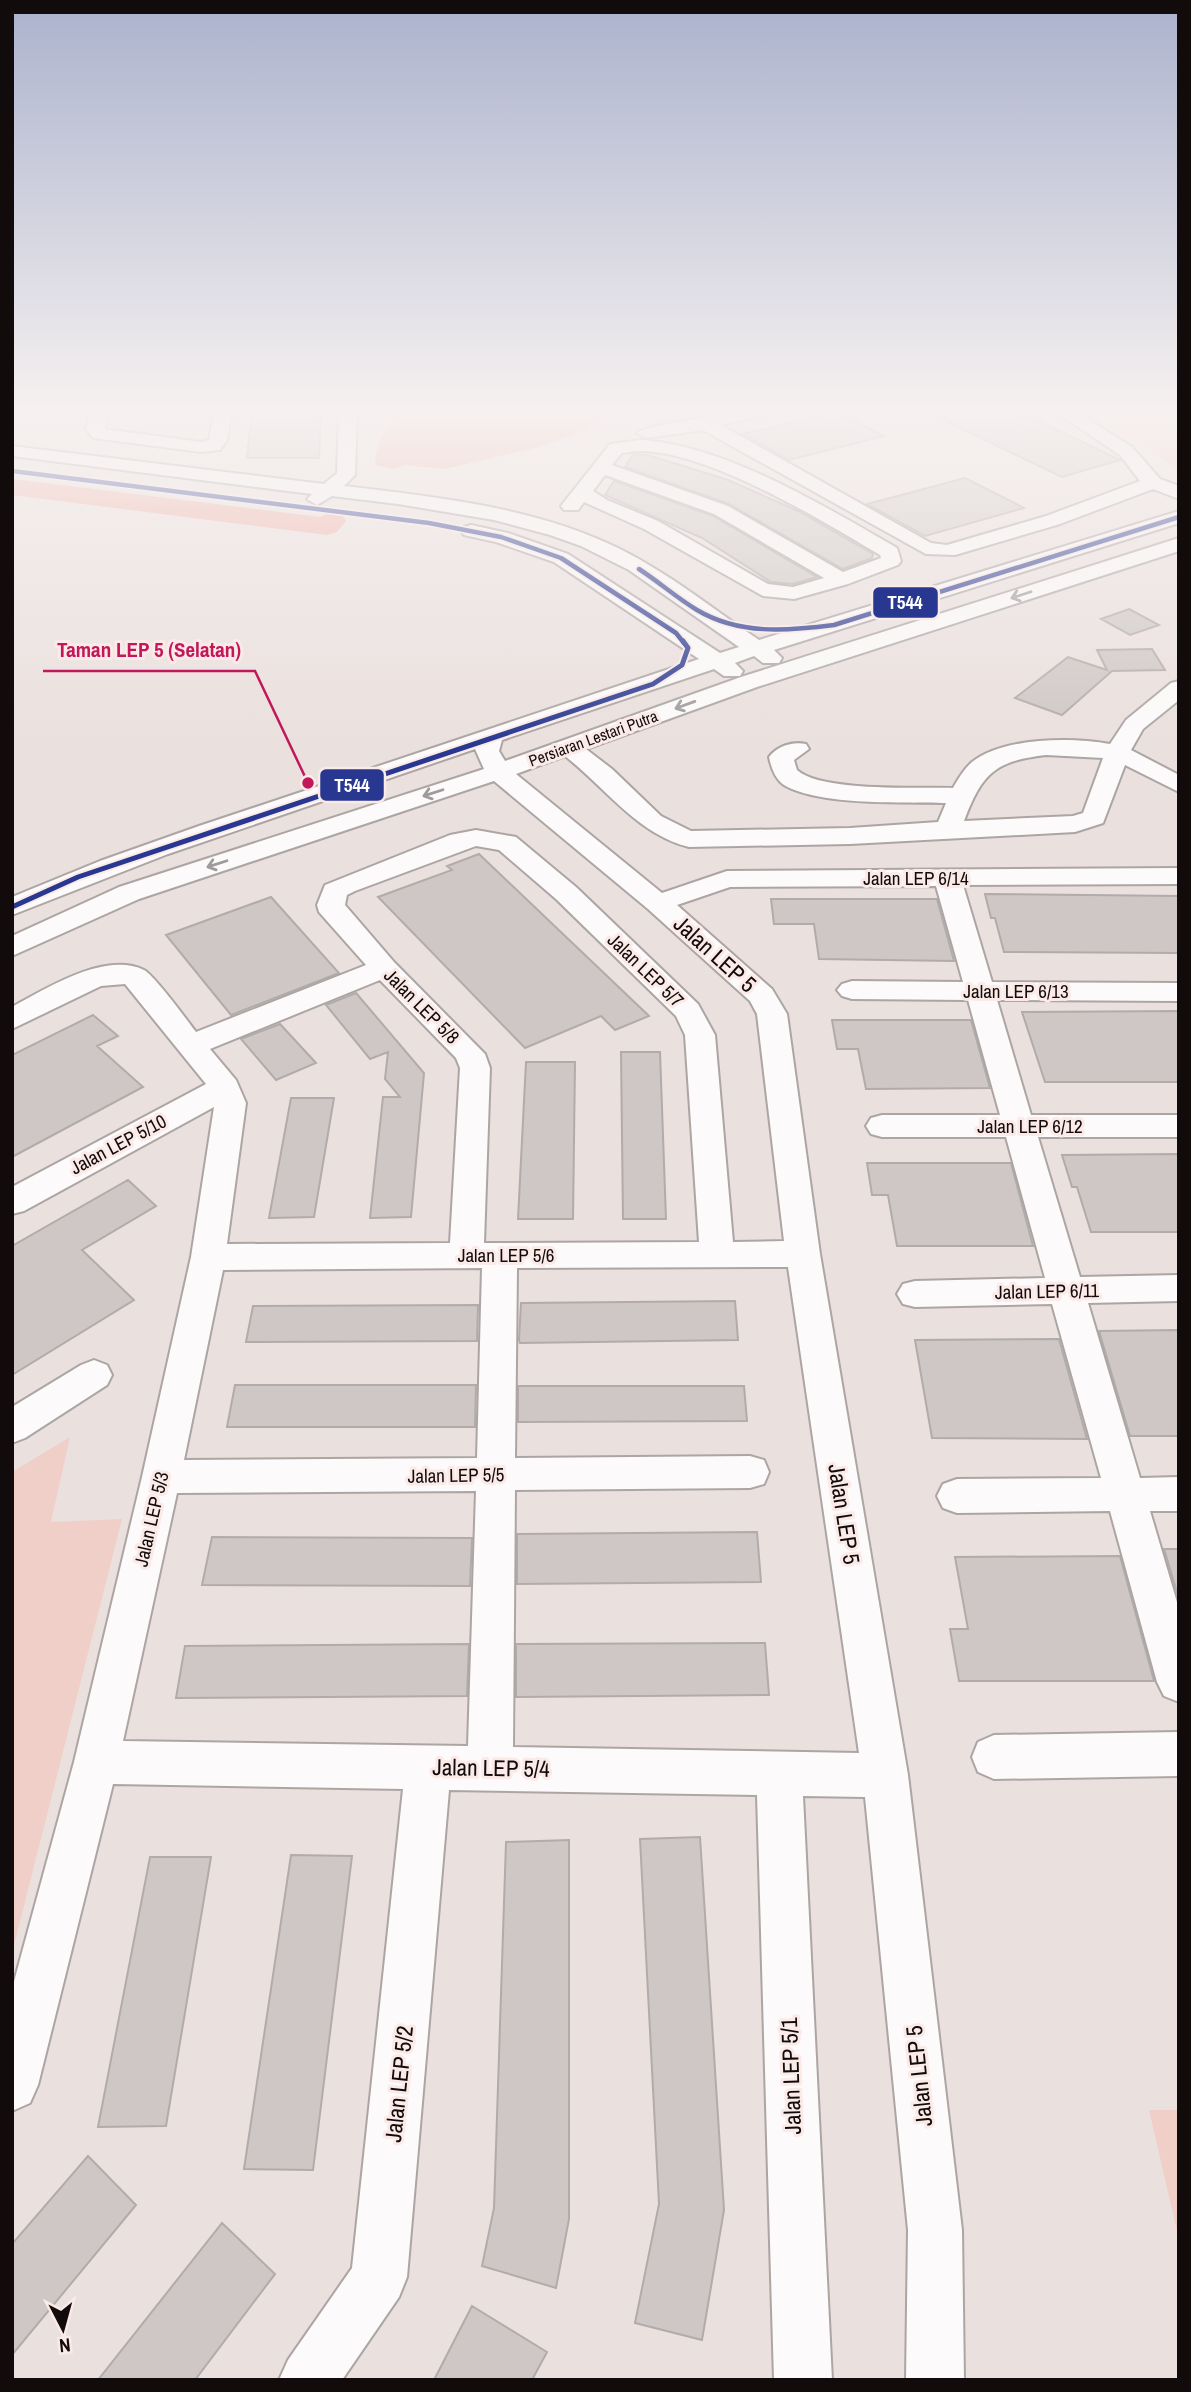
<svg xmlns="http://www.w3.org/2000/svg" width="1191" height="2392" font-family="'Archivo Narrow',sans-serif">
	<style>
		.green { fill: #f1cfc9 }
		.water { fill: #f0b0a5 }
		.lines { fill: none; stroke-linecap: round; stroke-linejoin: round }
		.river { fill: #f0b0a5; fill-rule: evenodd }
		.building { fill: #cec7c5; stroke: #b2abaa; stroke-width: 2 }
		.minor-casing { stroke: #aca5a4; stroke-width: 4 }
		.minor { fill: #fcfafa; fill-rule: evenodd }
		.bus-1-far1-casing { stroke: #fbeae7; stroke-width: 8 }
		.bus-1-casing { stroke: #fbeae7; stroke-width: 9 }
		.bus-1-far1 { stroke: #283890; stroke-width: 4.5 }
		.bus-1 { stroke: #283890; stroke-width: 5 }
		.oneway { stroke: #9e9b9a }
		.labels { text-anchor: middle; stroke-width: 6; stroke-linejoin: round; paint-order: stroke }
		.far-street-label { font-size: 16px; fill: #110c0b; stroke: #fbeae7 }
		.street-label { font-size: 19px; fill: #110c0b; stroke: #fbeae7 }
		.near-street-label { font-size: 23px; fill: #110c0b; stroke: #fbeae7 }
		.leader { fill: none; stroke: #c2185b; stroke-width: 2.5 }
		.callout-dot { fill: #c2185b; stroke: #fbeae7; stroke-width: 2.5 }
		.callout-label { font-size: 21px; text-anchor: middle; font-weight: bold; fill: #c2185b; stroke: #fbeae7; stroke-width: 6; stroke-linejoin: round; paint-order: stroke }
		.line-badge { stroke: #fbeae7; stroke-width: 2.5 }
		.badge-label { font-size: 19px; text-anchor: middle; font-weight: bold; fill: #fff }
	</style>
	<rect width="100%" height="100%" fill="#eae0de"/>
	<!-- green -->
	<path class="green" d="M1087,411H1179V470Z
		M70,1437L51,1522L122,1519L12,1953V1472Z
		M1149,2110H1179V2240Z"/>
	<!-- water -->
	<path class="water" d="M420,411H600L590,429L543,446L444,469L405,465L394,469L375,465C377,431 391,423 420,411Z"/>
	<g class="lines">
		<!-- river -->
		<path class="river" d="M12,479L320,517L332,512L342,515L346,521L337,532L327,535L12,495Z"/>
	</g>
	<!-- building -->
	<path class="building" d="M252,411H321L319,458H247Z
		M925,411H1018L1120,460L1062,477Z
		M837,412L884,436L789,460L743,434Z
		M633,454L648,455L728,480L798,511L873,554L872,558L843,569L729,504L625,467Z
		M965,478L1024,508L925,536L867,504Z
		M614,481L713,516L817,577L793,584L771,582L702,538L605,495Z
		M1129,609L1159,625L1130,635L1101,619Z
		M1152,649L1165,670L1112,671L1062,715L1015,698L1068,657L1107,670L1097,650Z
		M479,854L649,1016L615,1030L601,1016L525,1048L378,897L452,870L447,866Z
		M985,894L1179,896V953L1004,952L995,918H991Z
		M271,897L339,973L231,1015L166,935Z
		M771,899H937L954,961L819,959L814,924H774Z
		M356,993L424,1073L411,1217L370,1218L383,1097H400L385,1079L388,1052L370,1059L326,1005Z
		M1179,1011V1082H1045L1022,1012Z
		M93,1015L118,1036L97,1046L143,1087L12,1157V1055Z
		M832,1020H971L990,1088L866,1089L858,1049H837Z
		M280,1024L316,1063L276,1080L241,1039Z
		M621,1052H660L666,1219H623Z
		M526,1062H575L573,1219H518Z
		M291,1098H334L314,1217L269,1218Z
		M1179,1154V1232H1091L1077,1187H1072L1062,1155Z
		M867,1163H1011L1033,1246H897L888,1195H872Z
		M128,1180L156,1206L82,1250L134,1300L12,1375V1246Z
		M735,1301L738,1340L520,1343L519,1340L521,1303Z
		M478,1305L477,1341L246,1342L253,1306Z
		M1179,1330V1436H1130L1099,1331Z
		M1059,1339L1087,1439L932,1438L915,1340Z
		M235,1385H476L475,1427H227Z
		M518,1386H744L747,1421L518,1422Z
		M757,1532L761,1582L517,1584V1534Z
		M212,1537L472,1538L470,1586L202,1585Z
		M1164,1549H1179V1599Z
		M1120,1556L1154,1681H959L950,1629H968L955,1557Z
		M765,1643L769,1695L516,1697V1644Z
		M469,1644L467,1696L176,1698L185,1646Z
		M700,1837L724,2210L702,2340L635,2323L659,2204L640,1839Z
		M569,1840V2219L556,2288L482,2266L494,2208L506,1842Z
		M291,1855L352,1856L313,2170L244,2169Z
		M150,1857H211L166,2126L98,2127Z
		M88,2156L136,2205L12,2355V2244Z
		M222,2223L275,2274L195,2380H98Z
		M472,2306L547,2352L532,2380H434Z"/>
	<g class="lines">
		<defs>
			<path id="minor" d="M91,411H109L105,429L201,442L209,440L214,411H232L227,440L220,450L201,452L93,438L86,429Z
				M339,411H357L355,475L344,486C437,497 535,507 620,549C670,574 713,609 759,640L1179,511V523L774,650L782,658L779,663H763L754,656L735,663L743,671L740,676H724L714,669L502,740L499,751L505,761L741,677L1179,538V551L757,687L586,749L612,769L661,816L691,831L850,828L938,822L946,803C904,802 820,806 784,785C775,779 771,767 769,757C777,746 793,741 806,744L809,749L794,760L797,770C821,792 919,787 953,788C958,779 964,769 972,762C1004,737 1072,737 1110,744L1126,720L1171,683L1179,681V700L1143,729L1131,750L1179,775V792L1125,765L1103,823L1075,832L850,844L689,847C637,834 606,788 565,756L516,774L662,893L727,871L1179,868V884L963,885L992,982L1179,983V1001L997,1000L1031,1115H1179V1137H1038L1080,1277L1179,1275V1301L1088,1303L1140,1478L1179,1477V1511H1150L1179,1609V1702L1164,1696L1157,1682L1110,1511L957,1513L943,1508L937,1496L943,1484L957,1479L1101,1478L1052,1304L915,1307L903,1304L897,1294L903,1284L915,1281L1045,1278L1006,1137H882L871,1134L866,1126L871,1118L882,1115H1000L968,1000L852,999L842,996L837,990L842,984L852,981L963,982L936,886L730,887L677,905L772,989L787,1014L820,1254L908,1775L962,2230L964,2380H906L908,2230L865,1797L803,1796L832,2380H774L757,1795L449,1790L407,2277L399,2297L342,2380H279L288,2360L352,2268L403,1789L113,1784L38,2085L30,2103L12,2111V1989L74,1762L142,1477L191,1257L214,1107L24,1211L12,1214V1187L206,1084L125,984L101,986L12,1029V1007C45,989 105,951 144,970C155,976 186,1019 196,1032L366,965L319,912L317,905L325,885L450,835L476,830L516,837L576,887L698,1004L715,1035L733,1242L784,1241L757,1014L750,1001L648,909L494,781L139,899L12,956V936L119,887L484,769L475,749L168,854L12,915V897L100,861L199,826L699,659L554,562L496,542L464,535L461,531L464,527L471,525L508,533L568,554L720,653L739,647L629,570L581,546L550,535L494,520L398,504L332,496L317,505L307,499L312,494L12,456V446L324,484L337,473ZM1046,755L1103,758L1083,813L1073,816L964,821C982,773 995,761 1046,755ZM476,846L499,850L556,899L676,1016L685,1035L699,1242L484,1243L490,1068L485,1054L394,962L345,905L347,895L355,891ZM380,980L456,1058L460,1068L450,1243L227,1244L246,1103L236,1080L210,1049ZM788,1267L859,1753L513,1747L515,1490L750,1488L764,1484L769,1472L764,1460L750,1456L515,1458L517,1268ZM482,1268L477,1458L184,1460L223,1270ZM476,1491L468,1746L123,1741L177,1493Z
				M733,411H763L761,415L721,425L931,543L947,545L1046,516L1140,481L1120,455L1054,411H1075L1132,447L1160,479L1179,486V499L1153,489L1060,524L955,555L926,554L703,430L646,438L637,433C644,426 717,416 733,411Z
				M641,440C725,445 826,507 897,548L901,561L898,565L848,584L794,599L763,596L644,529L584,502L578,510H564L561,506L610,444ZM637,451C705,449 821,520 880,555L881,558L843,572L728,506L612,465L622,453ZM605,475L714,514L824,578L793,587L768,584L658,521L607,500L593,491Z
				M94,1360L107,1365L112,1375L107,1385L25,1438L12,1443V1407L81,1365Z
				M1179,1732V1776L994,1779L978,1772L972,1757L978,1742L994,1735Z"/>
		</defs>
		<!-- minor casing -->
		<use href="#minor" class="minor-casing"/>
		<!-- minor -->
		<use href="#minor" class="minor"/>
		<defs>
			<path id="bus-1-far1" d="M12,471L429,523L501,537L561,558L676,633L684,643
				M639,569C659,582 677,598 697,610C739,635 787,631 834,625L1179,517"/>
			<path id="bus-1" d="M12,907L78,877L653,684L682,665L688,648L683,641"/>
		</defs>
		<!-- bus-1-far1 casing -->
		<use href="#bus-1-far1" class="bus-1-far1-casing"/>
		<!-- bus-1 casing -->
		<use href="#bus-1" class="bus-1-casing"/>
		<!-- bus-1-far1 -->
		<use href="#bus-1-far1" class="bus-1-far1"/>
		<!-- bus-1 -->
		<use href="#bus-1" class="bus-1"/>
	</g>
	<!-- one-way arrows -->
	<defs><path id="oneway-shaft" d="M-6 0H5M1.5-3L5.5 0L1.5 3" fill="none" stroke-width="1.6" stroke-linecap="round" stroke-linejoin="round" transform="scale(1.75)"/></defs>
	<g class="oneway">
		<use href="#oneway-shaft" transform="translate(1021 595) rotate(162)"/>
		<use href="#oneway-shaft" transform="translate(685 705) rotate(160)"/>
		<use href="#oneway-shaft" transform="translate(433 793) rotate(162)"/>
		<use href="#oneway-shaft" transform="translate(217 864) rotate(162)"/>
	</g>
	<!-- sky -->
	<linearGradient id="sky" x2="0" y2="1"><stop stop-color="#abb2cd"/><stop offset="0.55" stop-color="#f6f1f0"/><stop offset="1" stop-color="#f6f1f0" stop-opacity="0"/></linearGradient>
	<rect width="1191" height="746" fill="url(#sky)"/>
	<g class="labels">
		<!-- far-street labels -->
		<g class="far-street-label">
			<text transform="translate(593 738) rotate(-20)" y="6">Persiaran Lestari Putra</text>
		</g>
		<!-- street labels -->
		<g class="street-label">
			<text x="916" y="885">Jalan LEP 6/14</text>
			<text transform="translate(646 970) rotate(44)" y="7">Jalan LEP 5/7</text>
			<text x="1016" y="998">Jalan LEP 6/13</text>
			<text transform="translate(422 1006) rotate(45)" y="7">Jalan LEP 5/8</text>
			<text x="1030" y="1133">Jalan LEP 6/12</text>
			<text transform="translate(118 1144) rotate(-28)" y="7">Jalan LEP 5/10</text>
			<text x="506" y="1262">Jalan LEP 5/6</text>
			<text transform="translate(1047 1291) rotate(-1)" y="7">Jalan LEP 6/11</text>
			<text transform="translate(456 1475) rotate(-1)" y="7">Jalan LEP 5/5</text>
			<text transform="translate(151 1519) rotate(-77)" y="7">Jalan LEP 5/3</text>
		</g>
		<!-- near-street labels -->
		<g class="near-street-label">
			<text transform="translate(715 954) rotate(42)" y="8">Jalan LEP 5</text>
			<text transform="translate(844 1514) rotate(81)" y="8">Jalan LEP 5</text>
			<text transform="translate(491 1768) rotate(1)" y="8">Jalan LEP 5/4</text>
			<text transform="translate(791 2076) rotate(-92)" y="8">Jalan LEP 5/1</text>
			<text transform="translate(919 2076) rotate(-96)" y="8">Jalan LEP 5</text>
			<text transform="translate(399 2084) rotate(-84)" y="8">Jalan LEP 5/2</text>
		</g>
	</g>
	<!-- callouts -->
	<path class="leader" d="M308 783L255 671H43"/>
	<circle class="callout-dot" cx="308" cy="783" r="7"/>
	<g class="callout-label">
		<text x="149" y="657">Taman LEP 5 (Selatan)</text>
	</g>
	<g class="line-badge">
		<rect x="872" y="586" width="67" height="33" rx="7" fill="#283890"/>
		<rect x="319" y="768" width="66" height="34" rx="7" fill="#283890"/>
	</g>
	<g class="badge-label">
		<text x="905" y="609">T544</text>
		<text x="352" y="792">T544</text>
	</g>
	<!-- border -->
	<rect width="1191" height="2392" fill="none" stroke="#110c0b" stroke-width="28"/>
	<!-- north arrow -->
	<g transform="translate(63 2329) rotate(174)" stroke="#fbeae7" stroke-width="5" paint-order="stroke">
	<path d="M0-5L12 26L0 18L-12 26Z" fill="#110c0b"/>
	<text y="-10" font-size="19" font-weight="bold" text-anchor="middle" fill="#110c0b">N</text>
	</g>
</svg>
